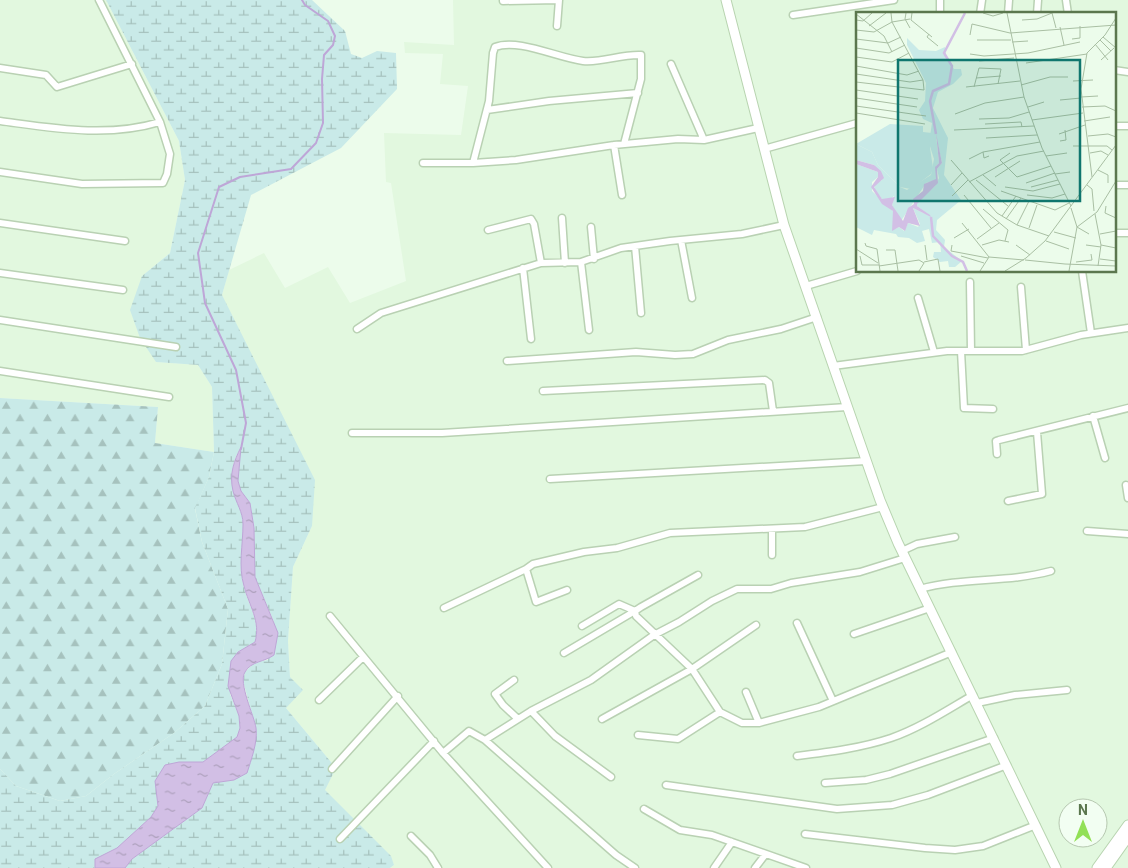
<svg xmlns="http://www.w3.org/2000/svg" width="1128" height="868" font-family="Roboto,sans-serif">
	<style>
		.residential { fill: #e2f8df; fill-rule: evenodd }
		.forest { fill: url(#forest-firs) }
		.wetland { fill: url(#wetland-marsh) }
		.water { fill: url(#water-ripples); stroke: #bea6d7 }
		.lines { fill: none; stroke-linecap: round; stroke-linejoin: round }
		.stream { stroke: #bea6d7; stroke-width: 2 }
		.street-casing { stroke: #b9d1b3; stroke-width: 9 }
		.secondary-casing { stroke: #b8d4b0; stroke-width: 11 }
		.street { stroke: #fff; stroke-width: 6 }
		.secondary { stroke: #fff; stroke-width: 9 }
		.inset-river { fill: none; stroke: #d2bfe5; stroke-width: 2.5 }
		.inset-road { fill: none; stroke: #a9bfa3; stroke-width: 1 }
		.view { fill: #0f766e; fill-opacity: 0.15; stroke: #0f766e; stroke-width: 2.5 }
		.inset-edge { fill: none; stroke: #5b774e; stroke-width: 2.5 }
	</style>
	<defs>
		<pattern id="forest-firs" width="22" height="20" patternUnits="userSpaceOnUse" patternTransform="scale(1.25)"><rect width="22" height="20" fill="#c9eae8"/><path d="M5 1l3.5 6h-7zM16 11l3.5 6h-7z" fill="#a6c2be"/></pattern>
		<pattern id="wetland-marsh" width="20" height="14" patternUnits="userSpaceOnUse" patternTransform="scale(1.25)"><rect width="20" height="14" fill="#c9eae8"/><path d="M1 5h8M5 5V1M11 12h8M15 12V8" fill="none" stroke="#a6c2be"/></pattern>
		<pattern id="water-ripples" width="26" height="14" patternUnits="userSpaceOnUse" patternTransform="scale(1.25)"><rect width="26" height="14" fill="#d2bfe5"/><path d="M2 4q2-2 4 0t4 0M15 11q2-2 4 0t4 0" fill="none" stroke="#ada0bc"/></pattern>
	</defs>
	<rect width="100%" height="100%" fill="#ecfceb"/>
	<!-- residential -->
	<path class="residential" d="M0,0H106L179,141L185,180L170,253L142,276L156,362L198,365L212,387L214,452L155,443L158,407L0,398Z
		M453,0H1128V868H390L394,865L390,856L324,790L336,768L286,708L290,677L288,641L293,567L312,526L222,295L229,270L264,253L285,288L328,267L350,303L406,281L391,183L386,182L384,133L461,135L468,86L440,84L443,54L405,53L404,42L454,45ZM857,14H1114V271H857ZM1068,808H1098V838H1068Z"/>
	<!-- forest -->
	<path class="forest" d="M0,398L158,407L155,443L214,452L209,477L195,509L202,542L228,609L222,664L205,706L174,733L114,774L86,796L60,801L16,786L0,769Z"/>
	<!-- wetland -->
	<path class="wetland" d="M106,0H312L345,31L351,54L362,58L377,51L396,53L397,89L341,148L251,195L222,295L315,480L312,526L293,567L288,641L290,677L303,690L286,708L336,768L325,790L391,856L394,865L390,868H125L132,859L202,808L213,783L234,780L256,729L243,681L245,672L255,662L268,660L274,622L255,577L254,528L250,503L241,491L238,481L240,449C222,481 240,492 243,522C244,542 240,562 243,583C247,605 261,619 255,642L238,652L230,694L239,716L240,728L237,737L203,762H179L157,793L158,806L151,817L117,848L96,859L95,868H0V769L16,786L60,801L86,796L114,774L174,733L205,706L222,664L228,609L202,542L195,508L209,477L214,452L212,387L198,365L156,362L140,338L130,310L142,276L170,253L185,180L179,141Z"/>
	<!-- water -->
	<path class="water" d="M241,447L238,481L241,491L250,503L254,528L255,577L278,633L274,655C265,662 251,661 245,672C238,683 254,715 256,728C258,742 251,760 247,773L234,780L213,783L202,808L132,859L125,868H95V859L117,848L151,817L158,806L155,781L165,765L179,762H203L237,737L240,728L239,716L228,686L231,661L238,652L255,642C261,621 249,606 244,586C238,566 243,545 243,524C243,512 236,503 233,491C229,474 234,461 241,447Z"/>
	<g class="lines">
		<!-- stream -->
		<path class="stream" d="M241,449L246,423L236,370L205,303L198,253L219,187L240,177L291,169L316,143L323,123L322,79L324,55L333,45L335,36L328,21L305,5L302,0"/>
		<defs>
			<path id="street" d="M940,0V14
				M1066,0L1068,14
				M503,1L558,0
				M980,14L982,0
				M1008,14L1009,0
				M1037,14L1038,0
				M793,15L894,0
				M557,26L559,0
				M671,64L704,140
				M0,68L46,75L57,87L132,64
				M1114,70L1128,72
				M487,110L549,101L638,93
				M0,121C53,128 107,138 160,122
				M1114,126H1128
				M614,145L622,195
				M764,149L857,123
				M423,163H473L516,160L614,145L678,139L704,140L758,128
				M473,163L489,101L493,53L495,47C518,38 558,58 583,61C602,63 621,54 641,55V79L624,144
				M0,172L82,184L163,183L167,174L170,154L160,122L99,0
				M1114,185H1128
				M562,218L565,263
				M0,223L125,241
				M591,227L594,259
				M488,230L531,219L534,224L541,263
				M1114,233H1128
				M681,240L692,298
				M635,246L641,313
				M581,262L589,330
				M523,268L531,339
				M1082,271L1091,333
				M0,273L123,290
				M970,282L971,351
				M806,286L857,271
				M1021,287L1026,350
				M918,298L934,352
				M0,320L176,347
				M357,329L381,313L541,263L581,262L621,248L670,241L742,234L784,225
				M961,351L964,408L993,409
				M507,361L636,352L675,355L693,354L728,340L781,329L817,317
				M833,366L947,351H1022L1081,335L1128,328
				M0,371L169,397
				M543,391L765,380L769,383L773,411
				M1093,416L1105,458
				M352,433H442L847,407
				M997,454L996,441L999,440L1128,408
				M550,479L866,461
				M1126,485L1128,498
				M1008,501L1042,494L1037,432
				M772,529V555
				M1087,531L1128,534
				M902,551L917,544L955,537
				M698,575L641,607L635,611L636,616L692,669L720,712L742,723H759L819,707L952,652
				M920,589C963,577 1007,583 1051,571
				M567,590L536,602L526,569L533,564L584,552L617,548L670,533L805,527L883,507
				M444,608L526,569
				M330,616L443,753L548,868
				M797,623L833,701
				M854,634L930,608
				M564,653L635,611L619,604L582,626
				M514,680L495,694L503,705L518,719
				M746,692L759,723
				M319,700L363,657
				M977,703L1015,695L1067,690
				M531,711L555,736L611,777
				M602,719L692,669L756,625
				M638,735L678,739L720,712
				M485,740L616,855L635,868
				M443,753L469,731L485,740L531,711L591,680L654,635L679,622L712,601L737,589H771L791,583L860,572L905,558
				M797,756C829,752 861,748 891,738C920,728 947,710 973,695
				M332,769L398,696
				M825,783L866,780L890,774L994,738
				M666,785L837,809L892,805L928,795L1007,765
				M644,809L680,830L712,835L806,868
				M805,834L925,848L955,850L983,846L1036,825
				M411,836L430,855L438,868
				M340,839L434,741
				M714,868L732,842
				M755,868L765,855"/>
			<path id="secondary" d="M726,0L784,225L880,500L898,543L1056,868
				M1097,868L1128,825
				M1106,868L1128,837"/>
		</defs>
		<!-- street casing -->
		<use href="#street" class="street-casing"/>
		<!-- secondary casing -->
		<use href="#secondary" class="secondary-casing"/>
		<!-- street -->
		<use href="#street" class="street"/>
		<!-- secondary -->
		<use href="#secondary" class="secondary"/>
	</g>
	<!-- overview -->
	<g transform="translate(856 12)">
		<rect width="260" height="260" fill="#ecfceb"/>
		<path d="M34,112L67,114V120L76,121L74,136L77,156L75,162L55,177L44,175L22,153L16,140L0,132Z" fill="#c9eae8"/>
		<path d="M51,26L63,38L80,39L89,35L90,44L98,57H105L106,63L97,72L82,80L77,96L92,126L88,163L105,188L81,208L80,218L89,228L88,235L106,249L99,255H93L92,249L84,250L77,245L78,240H85L84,230L76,231L73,217L66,219L69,229L61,231L53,226L42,225L40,222L18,218L16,223L0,215V152L22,160V165L16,170V179L37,199L39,217L43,215L48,219L52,211L62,215L64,212L57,196L67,201L72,202L61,194V190L79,174L83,166L81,157L86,151L80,123L83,151L80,154V168L70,171L45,209L36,193L38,184L33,188L26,187L19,178L18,173L26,168L18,153L0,148V132L16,140L22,153L44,175L51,178L75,163L78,147L73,131L76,111L67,107L63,98L69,89L70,71L51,33Z" fill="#c9eae8"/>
		<path d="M80,121L86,151L81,157L82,171L61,192V194L74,203L75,205L57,196L64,214L52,211L49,219L43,215L36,219L37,199L26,192L15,175L22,165V160L0,152V148L18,153L25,159L28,166L18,175L26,187L39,185L36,193L47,209L52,196L58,192L57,187L67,179L68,172L80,167L79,155L83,151Z" fill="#d2bfe5"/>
		<path class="inset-river" d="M80,122L74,89L77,79L93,72L96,54L88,41L109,1M75,205L77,224L96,244L107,250L111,259"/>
		<path class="inset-road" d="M50,1L49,7L54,16M56,1L55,8L76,25M127,1L137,4L147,1M151,1L168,85L186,136L215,194M196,1L200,16M0,2L28,24L36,40M0,8L7,9L16,1M166,8L181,7L196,1M13,14L30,1M204,15L208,33M0,18L18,20L36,10L54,7M73,22L71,25L82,34M114,23L116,12L154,21L260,13M247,25L260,36M0,27L32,31L45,25M216,27L224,26V14M121,28H155M244,28L255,39M156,30L172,29M239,32L252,48M0,36L33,41L49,33M114,42L128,44L172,41L224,30M0,45L36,50L53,41M245,48L258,36M123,49L158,46M170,51L231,42M0,54L51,63L63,59M0,62L54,70L67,68M120,66L145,64M217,69L237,68M0,70L68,78L67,68L36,10L35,1M165,73L194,65H212M110,75L164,69M118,75L123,56L145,57L142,72M0,78L62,87M225,85L242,84M0,86L61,95M204,88L225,86M0,94L70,104M172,95L188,90M226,95L249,94L260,99M0,101L69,112M99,102L129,91L168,85M123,107L153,106L173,100M176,108L227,101M228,109L254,105M129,112L165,110L166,115M98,118L178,114M203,122L229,113M232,124L252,122L260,125M130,126L181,123M204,129L210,128L209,118M217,134H251L256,138M154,141L144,148L161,165L195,154M234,141L245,139L252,143M133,144L128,146L127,140L184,130M190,144L211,141M113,147L127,140M95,148L141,201L161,213L193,224M242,158L252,163V171M199,162L214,160M127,163L140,174M139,165L164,149M236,165L225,77L231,41L249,23L260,6M120,168L152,194M113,170L161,144L188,139M170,171L199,161M95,173L106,161M231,173L236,177L238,199M149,175L177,179L204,172M175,175L202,168M145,179L199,198L213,191M108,183L135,216M171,183L196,186L209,182M96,184L112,168M250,194L249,201L260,206M215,196L221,215L233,222M127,197L152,218L149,229M239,202L245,233L242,254M146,204L160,184M150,207L165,186M106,211L133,245M161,213L173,189M173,216L181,193M198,220L220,226M244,222L260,219M98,226L113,217M121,227L143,211M190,229L213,237M9,231L10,234L21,237L24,259M69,233L71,248M96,233L95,239L132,246M126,233L143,228L153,230M160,233L174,243M230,233L245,235M245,233L260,236M0,237L22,251M30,238H39L42,259M4,244L6,253H23M105,244L128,251M244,247L260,249M169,248L209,252M68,250L82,247L84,259M220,250L236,248L235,242M209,252L260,254M23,254L63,248L68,251L63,259M124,259L133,245L168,248M149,259L170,246L189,229L260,133M213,259L221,215L241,200L260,169"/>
		<path class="view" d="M42,48H224V189H42Z"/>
		<rect width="260" height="260" class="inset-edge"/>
	</g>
	<!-- north arrow -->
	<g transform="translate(1083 823)"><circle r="24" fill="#f2fef2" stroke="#b6c8b0"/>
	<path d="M0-4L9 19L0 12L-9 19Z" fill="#92e056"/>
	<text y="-8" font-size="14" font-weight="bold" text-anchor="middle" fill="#5b774e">N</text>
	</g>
</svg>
